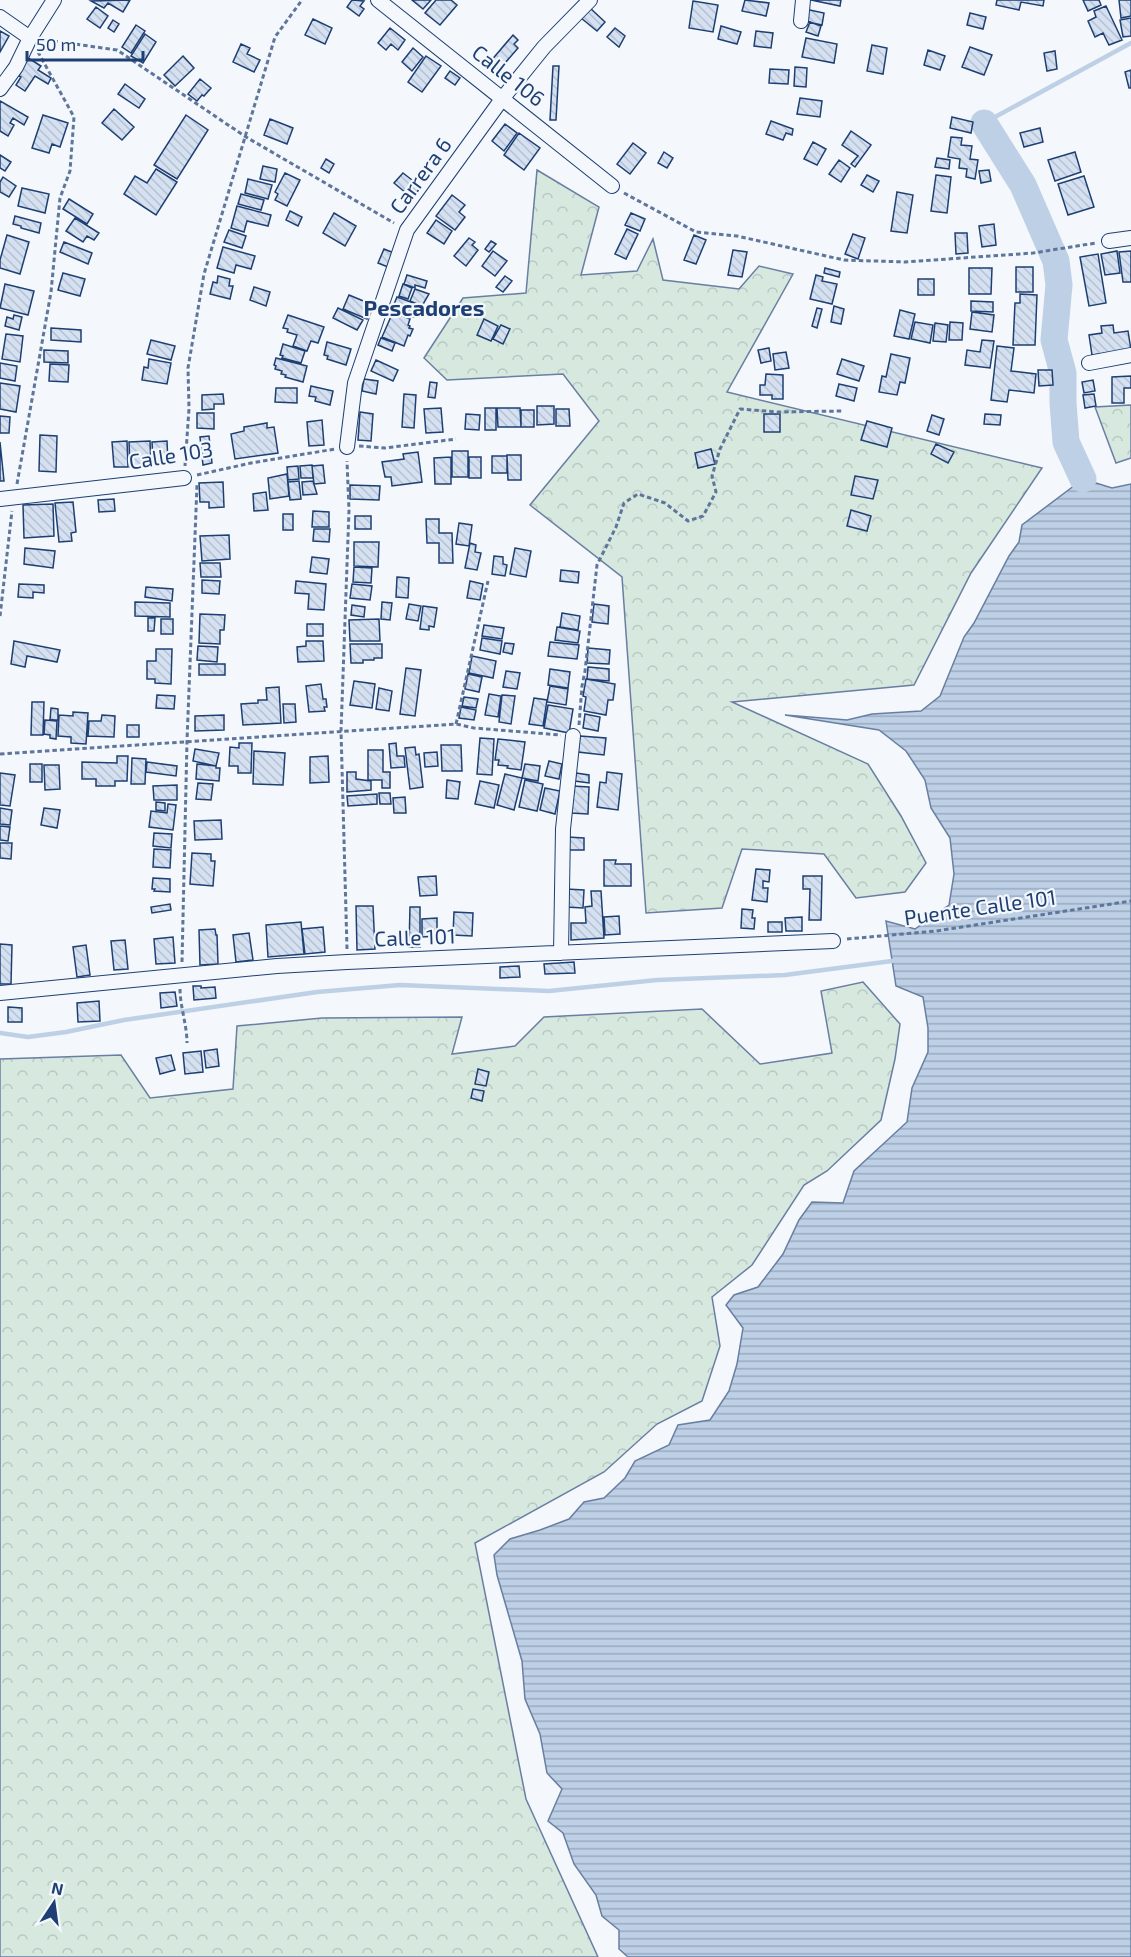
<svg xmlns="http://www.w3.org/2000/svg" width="1131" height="1957" font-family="'Exo 2',sans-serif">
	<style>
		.forest { fill: url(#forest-crowns); stroke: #687fa3; stroke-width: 1.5 }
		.water { fill: url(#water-rules); stroke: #687fa3; stroke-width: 1.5 }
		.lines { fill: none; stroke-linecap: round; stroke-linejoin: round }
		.stream { stroke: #bed0e5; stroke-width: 4.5 }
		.river { stroke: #bed0e5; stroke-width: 27 }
		.building { fill: url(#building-back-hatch); stroke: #1d3f73; stroke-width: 1.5 }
		.street-casing { stroke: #1d3f73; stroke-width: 16 }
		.path { stroke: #5e769c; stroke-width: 3; stroke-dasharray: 4.5 3; stroke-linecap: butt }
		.street { stroke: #f4f7fb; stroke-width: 14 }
		.labels { text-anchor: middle; stroke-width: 4.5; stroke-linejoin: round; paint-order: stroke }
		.street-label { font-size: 21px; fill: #1d3f73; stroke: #f4f7fb }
		.neighbourhood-label { font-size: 22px; font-weight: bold; fill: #1d3f73; stroke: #f4f7fb }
	</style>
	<defs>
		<pattern id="forest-crowns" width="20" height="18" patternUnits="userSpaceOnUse" patternTransform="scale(1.5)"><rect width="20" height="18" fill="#d7e8df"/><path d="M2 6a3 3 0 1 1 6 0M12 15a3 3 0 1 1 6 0" fill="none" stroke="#b8c8c3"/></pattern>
		<pattern id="water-rules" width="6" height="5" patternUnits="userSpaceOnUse" patternTransform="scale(1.5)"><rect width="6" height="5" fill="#bed0e5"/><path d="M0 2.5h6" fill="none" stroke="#9aaabe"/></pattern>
		<pattern id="building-back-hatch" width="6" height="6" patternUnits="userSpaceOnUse" patternTransform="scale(1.5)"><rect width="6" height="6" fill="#d5e0f0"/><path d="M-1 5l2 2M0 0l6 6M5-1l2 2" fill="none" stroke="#b6c1d1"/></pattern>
	</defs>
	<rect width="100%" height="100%" fill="#f4f7fb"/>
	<!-- forest -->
	<path class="forest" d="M537,170L599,207L581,275L637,271L653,239L663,280L739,289L759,266L793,274L727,392L1042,468L971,573L914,685L732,702L868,764L901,816L926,863L905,892L856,898L824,854L742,849L722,908L646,913L622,577L530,505L599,421L563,374L447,380L424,358L463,298L526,293Z
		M1131,405V458L1116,463L1095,407Z
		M863,982L900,1024L895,1059L881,1120L827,1171L804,1185L752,1265L712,1297L720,1346L702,1401L657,1424L604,1472L475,1543L526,1799L598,1957H0V1059L121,1055L150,1098L233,1089L237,1026L322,1018L462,1017L452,1054L515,1046L544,1017L702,1009L760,1064L832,1053L821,991Z"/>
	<!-- water -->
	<path class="water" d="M1083,479L1112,488L1131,484V1957H628L619,1949V1930L602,1916L596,1895L574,1864L563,1833L548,1821L562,1789L547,1773L540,1734L525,1699L522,1661L497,1575L494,1555L510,1539L540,1530L569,1519L584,1502L604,1498L625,1478L635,1461L669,1445L678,1425L710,1420L729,1391L737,1364L743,1328L726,1305L734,1295L758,1287L783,1254L799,1220L812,1202L843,1203L854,1171L907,1122L912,1088L928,1052V1028L923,997L896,986L886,921L915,929L949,905L954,874L950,838L931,808L925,780L906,751L879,730L785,715L847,720L872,714L921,711L940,696L964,637L974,623L1009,556L1019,542L1022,525Z"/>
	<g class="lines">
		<!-- stream -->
		<path class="stream" d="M984,123L1131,43
			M0,1033L28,1037L66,1032L124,1020L317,992L400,985L549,991L657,980L785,975L892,961"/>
		<!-- river -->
		<path class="river" d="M984,123L1023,185L1056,261L1059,285L1054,340L1063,373V403L1066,442L1083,479"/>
	</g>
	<!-- building -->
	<path class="building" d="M130,0L123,12L108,3L104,8L91,1Z
		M352,0L364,1L360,6L364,9L359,16L347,7Z
		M412,0H431L423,9Z
		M436,0H451L457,5L440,25L425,13Z
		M745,0L769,3L766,16L742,11Z
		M811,0H841L840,6Z
		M997,0H1044L1043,6L1021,2L1019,10L996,5Z
		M1083,0H1099L1101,5L1088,11Z
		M1119,0H1131V16L1121,18Z
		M693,1L718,5L713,32L689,28Z
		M1106,6L1122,40L1109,45L1103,33L1095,37L1088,21L1096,17L1094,11Z
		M96,7L108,16L100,28L87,19Z
		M590,8L605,22L597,31L581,18Z
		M805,9L824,13L822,25L803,21Z
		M970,13L986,17L983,29L967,25Z
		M1131,18V36L1123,37L1120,20Z
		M313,19L332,28L325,44L305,35Z
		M113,20L119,24L114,32L108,28Z
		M810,22L821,26L818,36L806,32Z
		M136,25L145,31L131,53L122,47Z
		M721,26L741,32L737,44L718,39Z
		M390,28L405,40L398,50L391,44L386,50L378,43Z
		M615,28L625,36L619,47L607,37Z
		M0,31L9,36L0,52Z
		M756,31L773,33L771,48L754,46Z
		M145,34L156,42L143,63L131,56Z
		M513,35L518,40L514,44L518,48L499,70L490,62Z
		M806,38L837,44L834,63L802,57Z
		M241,44L250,48L247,54L260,60L254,72L233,62Z
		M872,45L887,48L883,74L867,71Z
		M970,47L992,55L984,75L962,67Z
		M413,48L423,57L412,71L402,62Z
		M928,50L945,56L940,70L924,65Z
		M1055,51L1057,69L1047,71L1044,53Z
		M25,56L41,66L38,70L51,78L48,84L35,76L25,91L16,85L21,77L14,73Z
		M183,56L194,68L175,86L164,75Z
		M426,56L441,66L422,92L408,82Z
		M553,66H559L556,120H550Z
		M795,67L807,68L806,87L794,86Z
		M770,69L789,70L788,84L769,83Z
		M1131,70V88H1129L1125,72Z
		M450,71L460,78L455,85L445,78Z
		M200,79L211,88L204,96L202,95L197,101L188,94Z
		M125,84L145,99L139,108L118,94Z
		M800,98L822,101L820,117L797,114Z
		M0,101L28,117L24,125L13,118L10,123L14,125L8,136L0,131Z
		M114,109L134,127L122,140L102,123Z
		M43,115L68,123L60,147L52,144L49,153L32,148Z
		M186,115L208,130L177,179L154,165Z
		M952,117L973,122L971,133L950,128Z
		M270,119L293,128L287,144L264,135Z
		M771,121L793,129L792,135L786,133L783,140L766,134Z
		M505,124L517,133L504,151L492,141Z
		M1040,128L1043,142L1024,147L1020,133Z
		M851,131L871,145L855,167L851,164L858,156L842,145Z
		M519,133L540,148L524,170L504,155Z
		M951,137L962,138L961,145L972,146L970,159L978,160L975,179L966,177L967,169L959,168L960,159L948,157Z
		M813,142L826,149L817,165L804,159Z
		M633,143L646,153L630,174L617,164Z
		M664,152L673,158L667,168L658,163Z
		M1075,152L1081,172L1055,181L1048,160Z
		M0,155L11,162L5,171L0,168Z
		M937,158L950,160L949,169L935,167Z
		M326,159L334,164L329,173L321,168Z
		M839,160L850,168L841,182L829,174Z
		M263,166L277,169L275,182L260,179Z
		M156,169L177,182L156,215L124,194L135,176L147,183Z
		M989,170L991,181L981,183L979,171Z
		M285,173L300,180L287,206L275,200L278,194L275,192Z
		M403,173L421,187L412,198L394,183Z
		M867,175L879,181L873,192L861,185Z
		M936,175L951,177L947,213L931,211Z
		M1084,176L1094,207L1068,215L1058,184Z
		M3,177L16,186L9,197L0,192V182Z
		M248,179L272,185L268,199L245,193Z
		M22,188L49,194L45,213L18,206Z
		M897,192L913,195L907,233L891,231Z
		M241,194L264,200L261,210L238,204Z
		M452,195L465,205L459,212L465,217L455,230L436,216Z
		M69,199L93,214L87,224L63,209Z
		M237,206L271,215L268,226L247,221L244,232L231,228Z
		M290,211L302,217L298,226L286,220Z
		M334,213L356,226L345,246L323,233Z
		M631,213L645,219L640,231L625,225Z
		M15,216L41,223L39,233L21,228V226L13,224Z
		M75,218L99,233L94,240L87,236L83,242L66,231Z
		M436,220L452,231L444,244L427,233Z
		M994,224L996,245L982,247L979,226Z
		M627,229L638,234L626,259L615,254Z
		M229,230L246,236L242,248L224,242Z
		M955,233H967L968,253L956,254Z
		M853,234L865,238L858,259L845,254Z
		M7,235L29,242L20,274L0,268V260Z
		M694,235L706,240L696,264L684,260Z
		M469,238L475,242L472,245L478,250L466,266L454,256Z
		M491,241L496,244L489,252L485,249Z
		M64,242L92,253L88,264L60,252Z
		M223,247L255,256L251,269L236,265L234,273L217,268Z
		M384,249L394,253L388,267L378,263Z
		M733,250L747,252L742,277L728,275Z
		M493,251L507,261L495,276L482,266Z
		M1117,251L1120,273L1105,275L1101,254Z
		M1131,251V282H1123L1119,252Z
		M1098,254L1106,303L1089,306L1080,257Z
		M1016,267H1033V292H1016Z
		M825,268L840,272L839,277L824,273Z
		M969,268H992L991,294H969Z
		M63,273L85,279L80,296L58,290Z
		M407,275L427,281L425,288L415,285V288L404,284Z
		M816,275L823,277L822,281L837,284L832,304L810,299Z
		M218,276L230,279L229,286H233L230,299L210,294L213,282L217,283Z
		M505,276L512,281L503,292L496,287Z
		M918,279H934V295H918Z
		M5,284L34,291L28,315L0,308Z
		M403,284L412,288L408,299L399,296Z
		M254,287L270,292L266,306L250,300Z
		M415,289L429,294L422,306L410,301Z
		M1020,294L1037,295L1035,345H1013L1015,303H1020Z
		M349,295L373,305L367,319L343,309Z
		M397,297L419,305L414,317L392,309Z
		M971,301L993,302V312L971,311Z
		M834,306L844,309L841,324L831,322Z
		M338,308L363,320L357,330L333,318Z
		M817,308L822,309L817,328L812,326Z
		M900,310L915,314L909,339L894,336Z
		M393,312L410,319L408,325L410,326L409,328L413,329L410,336L408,335L404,346L382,337Z
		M972,312L994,315L992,332L970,329Z
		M14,315L22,317L19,330L5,326L7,317L13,319Z
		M288,315L324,327L318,343L311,341L307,351L293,346L297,335L287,332L288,329L283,328Z
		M484,319L498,326L491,341L477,335Z
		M915,322L933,325L930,343L911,339Z
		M950,322L963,323L962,340H949Z
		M935,323L948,325L946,342L933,341Z
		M501,325L510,329L503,344L493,339Z
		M1113,325L1114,333L1128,331L1131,350L1092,355L1089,335L1102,333L1101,326Z
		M51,328L81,330V342L51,340Z
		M6,334L23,336L20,362L2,359Z
		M381,338L395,343L392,351L378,345Z
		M151,340L175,346L171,360L147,354Z
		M982,340L994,341L990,368L965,365L967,350L980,352Z
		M327,342L351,349L346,365L327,359L328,356L324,355Z
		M283,344L305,351L301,363L282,358L283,356L280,355Z
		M997,346L1014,348L1011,371L1036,374L1034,393L1009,390L1007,402L991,400Z
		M769,348L771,361L761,363L758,350Z
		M44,350L68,351V363L44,362Z
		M786,352L789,368L775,370L773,354Z
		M891,354L910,358L905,383L900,382L897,395L879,392L882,376L886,377Z
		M276,358L307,366L303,382L285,377L286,375L281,374L282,371L275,369L276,366L274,365Z
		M149,359L171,363L167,384L142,380L144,367L148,368Z
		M842,359L864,366L859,381L837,374Z
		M376,360L398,370L393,381L371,371Z
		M0,363L17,366L15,381L0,378Z
		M50,364L69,365L68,382L49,381Z
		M1038,370H1052L1053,385L1039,386Z
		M766,374L783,375V399H772V395H760V385H765Z
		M1131,376V388H1124V403H1112V377Z
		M364,379L378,381L376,394L362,391Z
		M1093,380L1095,391L1084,393L1082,382Z
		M430,382L437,383L435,398L428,397Z
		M0,383L20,386L16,412L0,409Z
		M839,384L857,388L854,401L836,396Z
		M311,386L333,391L330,405L315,401L316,397L309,396Z
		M276,388H297V403L275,402Z
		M223,394L224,404H214V409L202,410V395Z
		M404,394L416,395L414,428L402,427Z
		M1094,394L1096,406L1085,408L1083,395Z
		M537,406H554V424L537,425Z
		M441,408L443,432L426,433L424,409Z
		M485,408H496V430H485Z
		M497,408H520L521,427H498Z
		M556,409H569L570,426H556Z
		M521,410H534V427H521Z
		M360,412L373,414L371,441L358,440Z
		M197,413H214V429L197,428Z
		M466,414L480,415L479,430L465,429Z
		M764,414H780V432H764Z
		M985,414L1001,415L1000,425L984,424Z
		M932,415L944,419L939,435L927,431Z
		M0,416L10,417L9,433H0Z
		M322,420L324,445L309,446L307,422Z
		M867,421L892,428L887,447L861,440Z
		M267,423V428L274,427L278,453L235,459L231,434L244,431V427Z
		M40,435L57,436L56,472L39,471Z
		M209,436L212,463L203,465L200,437Z
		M127,441L128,467H114L112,442Z
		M150,441L151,466L130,467L129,442Z
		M167,441L168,463L157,464V460H153L152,442Z
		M0,442L4,481H0Z
		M936,444L954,452L948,463L931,454Z
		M711,449L715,464L698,468L695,453Z
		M452,451H468V477H452Z
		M418,452L422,482L392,486L391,477H385L382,462L404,459L403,454Z
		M507,455H521V480H508Z
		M492,456H507V473H492Z
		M451,457V484H435L434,458Z
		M469,457H481V478H469Z
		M312,465L313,478H301L300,466Z
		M323,465L325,483L314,484L312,466Z
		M298,466L299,479L288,480L287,467Z
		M287,474L289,496L270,499L268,478Z
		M855,476L878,480L873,499L851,495Z
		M299,481L301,499L290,500L288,482Z
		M313,481L317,494L303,495L302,482Z
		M223,482L224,507L209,508V502H200L199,483Z
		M350,485L380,486L379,500L350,499Z
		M266,492L268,510L254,511L253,494Z
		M114,499L115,511L99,512L98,500Z
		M73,502L76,532L71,533L72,541L59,542L55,503Z
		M53,504L54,536L24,538L23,505Z
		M851,510L871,516L867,531L847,526Z
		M313,511L329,512V527H312Z
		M283,514H293V530H283Z
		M355,516H371V529H355Z
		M426,519H439V533H452L453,563H439V543H427Z
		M459,523L472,525L469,546L456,544Z
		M314,529H330L329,542L313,541Z
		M229,535L230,559L202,561L200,536Z
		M354,542H379L378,567L354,566Z
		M470,543L476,545L475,552L481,553L477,570L465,568Z
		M25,548L55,551L53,568L24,564Z
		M515,548L531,551L526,577L510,574Z
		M494,556L503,557V564L507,565L505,576L492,574Z
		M312,557L329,559L327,574L310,572Z
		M200,563H220L221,577H201Z
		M354,567L372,568L371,583L353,582Z
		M561,570L579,572L578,583L560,581Z
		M397,577L409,578L408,598L396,597Z
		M202,580L220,581L219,594L202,593Z
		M296,581L326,584L324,610L308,609L309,594L295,593Z
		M470,581L483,584L480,600L467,598Z
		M19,584L44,585V593L33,592V598L18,597Z
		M352,584L372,586L370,600L350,598Z
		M146,587L173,589L172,601L145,597Z
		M135,602L170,603V617L135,616Z
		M382,602L392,603L390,620L381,619Z
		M409,604L421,606L418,621L406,619Z
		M594,604L609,606L608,624L592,622Z
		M352,605L365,607L364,617L351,615Z
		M423,606L437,608L434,627L429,626V630L420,629Z
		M562,613L580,616L578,630L560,627Z
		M200,614L225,615L224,630H220V644L199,643Z
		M148,618H155L154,631H148Z
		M161,619H173V634H161Z
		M379,619L380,641H350L349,620Z
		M307,624H323V636H307Z
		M484,625L504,628L502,639L482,636Z
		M557,627L580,631L578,643L555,640Z
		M482,638L502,641L500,654L480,650Z
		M14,641L60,650L57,662L27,656L25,667L11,664Z
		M306,641H323L324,661L298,662L297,647L306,646Z
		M550,642L579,645L577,659L548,656Z
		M505,643L514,644L512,654L503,652Z
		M350,644H382V658H374V660H363V663H351Z
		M198,646L218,647L217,662L197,660Z
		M588,648L610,650L609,664L587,663Z
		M156,649H172L171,684L155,683V679H147V661H156Z
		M472,656L496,661L493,678L469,673Z
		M199,664H225V675H199Z
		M588,667L609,669V681L587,679Z
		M406,668L421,670L415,716L400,714Z
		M550,669L570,672L568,688L548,685Z
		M506,671L520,673L517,689L503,687Z
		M468,674L482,677L479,692L465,689Z
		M586,679L615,684L613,700H608L606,715L584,711L586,697L583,696Z
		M354,681L375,684L372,708L350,705Z
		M321,684L323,699H326L327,707H324L325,711L309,712L306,686Z
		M550,686L568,689L566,705L547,702Z
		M279,687L281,723L243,725L241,704L258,703V700H267L266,688Z
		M379,688L392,691L389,711L376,709Z
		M489,694L501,696L498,717L485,715Z
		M157,695L175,696L174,709L156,708Z
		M502,695L515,696L511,724L499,722Z
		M464,697L478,699L476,708L462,706Z
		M534,698L547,700L543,726L529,724Z
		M32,702H44L43,735H31Z
		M283,704H295L296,722L284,723Z
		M548,705L573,709L569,733L544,728Z
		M461,707L476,710L474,720L459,718Z
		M51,708L58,709V720H50Z
		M73,712L88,713L86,744L71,743V737L58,736L59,715L73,716Z
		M585,714L600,717L598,731L583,728Z
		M102,715L115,716L114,737L88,736L89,721H101Z
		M224,715V730L195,731V716Z
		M45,720L57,721L56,739L50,738V735L44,734Z
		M127,725H139V737H127Z
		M580,736L606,738L604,755L578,752Z
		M480,738L494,739L492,775L477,774Z
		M498,739L525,742L521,770L507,768L508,766L498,765L499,760H495Z
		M239,743H252L251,773H238V766H229L230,747L239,748Z
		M396,743L397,756H404L405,767L391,768L389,744Z
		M441,745H461L462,771H442Z
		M415,747L416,755L419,754L423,787L410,789L405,748Z
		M195,749L219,753L216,766L193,761Z
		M368,750H383V772H390V788H382V780H368Z
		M254,751L285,753L283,785L253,784Z
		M437,752L438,766L425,767L424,753Z
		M117,756H128L127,781H115V786H96V779H82V762L117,763Z
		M328,756L329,782L310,783V757Z
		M132,758L146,759L145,784H131Z
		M549,761L562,764L559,779L545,776Z
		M147,762L177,766L176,776L146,772Z
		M30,764H42V782H30Z
		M197,764L216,766V768H220L219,781L196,779Z
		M525,764L540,766L538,781L522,778Z
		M44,765H59L60,789L45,790Z
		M347,772H356V779L371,781V790L347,792Z
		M607,772L622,774L618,810L597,807L600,782L606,783Z
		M0,773L15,775L10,806L0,805Z
		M576,773L589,775V783L575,781Z
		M505,774L522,778L514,810L497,805Z
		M447,780L460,782L458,799L446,798Z
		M525,780L543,784L537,811L519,807Z
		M480,781L499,785L494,808L475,804Z
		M198,783L213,784L211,800L196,799Z
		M177,785V800H154L153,786Z
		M572,786L589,787L588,814L571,813Z
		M545,788L560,791L555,814L540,810Z
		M379,793H390L391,804H380Z
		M377,794V804L348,806L347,796Z
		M405,797L406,813H394L393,798Z
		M156,802L165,803V811L156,810Z
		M168,804L176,805L173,830L149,827L151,811L167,813Z
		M0,808L12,810L10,825L0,824Z
		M44,808L60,810L57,828L41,825Z
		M221,820L222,839L195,840L194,821Z
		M0,826L10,827L8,841L0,840Z
		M154,833L172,834L171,848L153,846Z
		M567,837L584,838V850H567Z
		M0,843H12L11,859L0,858Z
		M154,849L171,850L170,868L153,867Z
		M192,853L211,854V861H215L213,886L190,884Z
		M604,860H616L615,864H631V886H604Z
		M756,869L770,870L769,882L763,881V888H768L767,902L752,900Z
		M436,876L437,895L420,896L418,877Z
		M803,876H822L821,920H809L810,889H803Z
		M153,878L170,879V892L154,891L155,889H152Z
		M566,889L584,890L583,908L566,907Z
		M591,891H601L604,938L571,940V923H586L585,907L592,906Z
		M170,904L171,910L152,913L151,907Z
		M356,906H373L375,949L357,950Z
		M410,907H420V947H409Z
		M742,909L753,910L752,918H755L754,929L741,928Z
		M454,912L473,913L472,936L453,935Z
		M619,916L620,934L605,935L604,917Z
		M802,917V931H786L785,918Z
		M437,918V936L422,937V919Z
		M301,922L304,954L268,957L266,925Z
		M768,922H782V932H768Z
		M323,927L325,952L305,954L302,929Z
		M215,929L216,935H217L218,964L200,965L199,930Z
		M249,933L253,960L236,962L233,935Z
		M173,937L175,963L156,964L154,939Z
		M125,940L128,969L114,970L111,941Z
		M0,944L12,945L11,984H0Z
		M86,945L90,975L77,977L73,947Z
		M574,962L575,973L545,974L544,964Z
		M519,966L520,977L500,978V967Z
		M193,986H201V988L215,987L216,998L194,1000Z
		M175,992L177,1006L161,1008L160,993Z
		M99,1001L100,1021L78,1022L77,1003Z
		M8,1007L22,1008V1022H8Z
		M217,1049L219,1066L206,1068L204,1051Z
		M201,1051L203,1072L185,1074L183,1053Z
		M171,1055L175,1070L160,1074L156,1058Z
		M478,1069L489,1072L486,1086L475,1084Z
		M473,1089L484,1091L482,1101L471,1098Z"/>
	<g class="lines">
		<defs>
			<path id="street" d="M378,0L612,186
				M0,17L30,38
				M801,21L803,0
				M0,89L16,67L30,38L54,0
				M1109,241L1131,238
				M1089,363L1131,355
				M347,447L355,383L407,230L502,99L544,47L590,0
				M0,499L184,478
				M561,953L563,829L573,736
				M0,993L277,966L347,962L833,941"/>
		</defs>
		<!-- street casing -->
		<use href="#street" class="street-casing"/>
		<!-- path -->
		<path class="path" d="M46,40L117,50L246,137L394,223
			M624,193L696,232L737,236L844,260L905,262L1033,253L1096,243
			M359,446L385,448L456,439
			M185,466L189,409L188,368L204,274L275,37L302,0
			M197,475L251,463L335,449
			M17,484L51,292L60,198L70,171L74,117L38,52
			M0,616L12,511
			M456,724L488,581
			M579,725L582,686L585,671L597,565L616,527L624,503L638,494L665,503L688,521L703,516L716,492L712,476L720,449L740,409L778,412L842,411
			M0,754L456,724L474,728L561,735
			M847,939L936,931L1131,901
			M347,949L341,731L349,510L347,461
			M182,962L187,741L197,485
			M180,989C180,1006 187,1025 187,1043"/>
		<!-- street -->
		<use href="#street" class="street"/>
	</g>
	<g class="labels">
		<!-- street labels -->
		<g class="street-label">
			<text transform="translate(508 76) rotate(38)" y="7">Calle 106</text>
			<text transform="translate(421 176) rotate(-54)" y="7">Carrera 6</text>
			<text transform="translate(171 456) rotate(-9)" y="7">Calle 103</text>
			<text transform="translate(980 908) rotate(-8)" y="7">Puente Calle 101</text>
			<text transform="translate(415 938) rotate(-2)" y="7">Calle 101</text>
		</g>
		<!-- neighbourhood labels -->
		<g class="neighbourhood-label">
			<text x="424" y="316">Pescadores</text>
		</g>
	</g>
	<!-- north arrow -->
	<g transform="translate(54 1903) rotate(13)" stroke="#f4f7fb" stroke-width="4.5" paint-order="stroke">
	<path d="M0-4.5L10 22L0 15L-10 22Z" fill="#1d3f73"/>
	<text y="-9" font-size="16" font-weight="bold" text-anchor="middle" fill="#1d3f73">N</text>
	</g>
	<!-- scale -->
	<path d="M27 51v9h116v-9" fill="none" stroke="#1d3f73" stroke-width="3"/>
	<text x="36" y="51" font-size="18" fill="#1d3f73" stroke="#f4f7fb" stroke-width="4.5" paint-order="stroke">50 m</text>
</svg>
